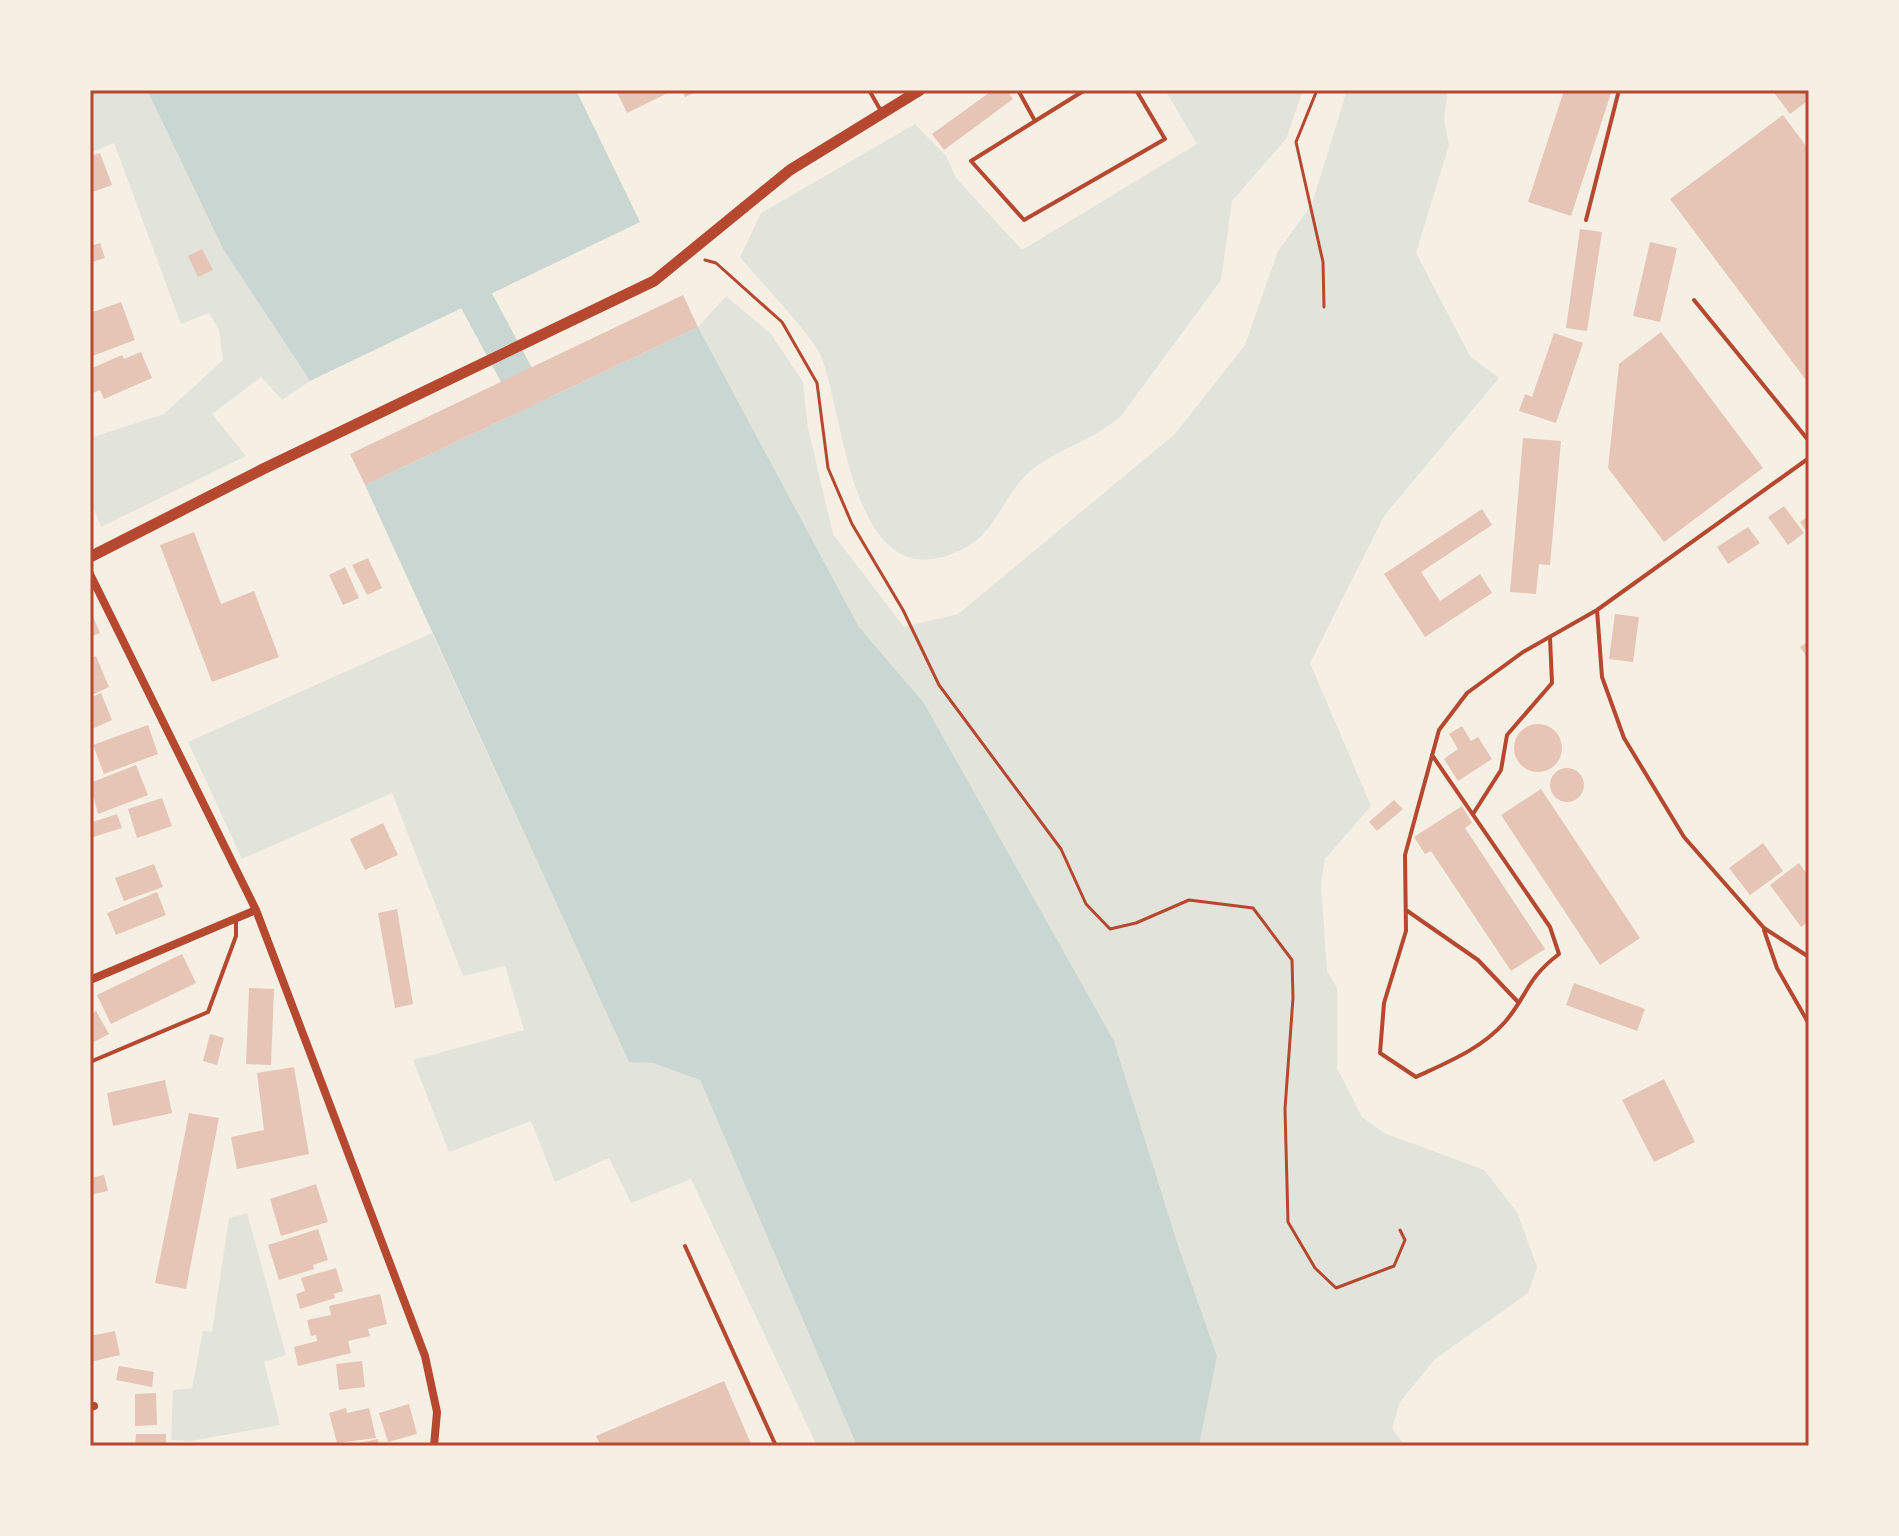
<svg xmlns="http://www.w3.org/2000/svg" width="1899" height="1536" font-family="'Fira Sans',sans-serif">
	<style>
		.green { fill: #e2e4dc }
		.water { fill: #c9d6d2 }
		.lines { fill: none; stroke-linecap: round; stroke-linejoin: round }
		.river { stroke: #c9d6d2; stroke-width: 34 }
		.building { fill: #e6c5b7 }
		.path { stroke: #b5482f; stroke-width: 3 }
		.service { stroke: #b5482f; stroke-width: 4 }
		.minor { stroke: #b5482f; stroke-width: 8 }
		.tertiary { stroke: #b5482f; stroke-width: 11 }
		.neatline { fill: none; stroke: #b5482f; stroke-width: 3 }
	</style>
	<rect width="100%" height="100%" fill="#f6efe4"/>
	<!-- green -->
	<path class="green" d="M90,90H147L223,249L310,381L282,400L261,377L212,414L246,456L101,527L90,499V438L164,414L223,360L219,330L209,313L181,324L114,143L90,153Z
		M1165,90H1303L1286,139L1232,201L1221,280L1121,416C1094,440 1060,448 1033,469C1003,492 999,532 961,550C851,604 845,416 821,356C812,335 758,279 740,257L761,213L915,124L946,156L956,178L1022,250L1197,144Z
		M1347,90H1448L1444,120L1449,145L1416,253L1470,356L1499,378L1384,516L1310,663L1371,806L1325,859L1321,884L1327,971L1337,988V1068L1362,1117L1384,1133L1484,1170L1517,1212L1537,1267L1528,1293L1435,1359L1400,1402L1392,1428L1405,1446H1199L1217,1355L1178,1245L1114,1041L924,703L859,627L698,327L726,296L771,334L803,382L808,428L833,534L904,627L958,614L1175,434L1245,345L1278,251L1312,204Z
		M432,633L629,1061L653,1063L700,1080L857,1446H817L691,1179L631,1203L609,1158L555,1182L531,1121L449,1152L413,1060L524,1030L505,966L463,976L392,793L242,859L188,742Z
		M247,1213L286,1355L264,1362L280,1425L191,1441L171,1440L173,1390L192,1388L203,1331L212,1332L229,1218Z"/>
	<!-- water -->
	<path class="water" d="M147,90H576L640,222L310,381L223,249Z
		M698,327L859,627L924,703L1114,1041L1178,1245L1217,1356L1199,1446H857L700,1080L653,1063L629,1062L365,485Z"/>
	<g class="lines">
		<!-- river -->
		<path class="river" d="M454,259L537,413"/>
	</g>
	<!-- building -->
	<path class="building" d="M616,90H674L627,113Z
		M682,90H700L685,97Z
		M993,90H1007L1013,99L944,150L932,134Z
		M1564,90H1612L1571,216L1528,202Z
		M1772,90H1809V100L1790,114Z
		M1783,115L1809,150V384L1670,199Z
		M100,153L112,185L90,193V156Z
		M1580,229L1602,232L1587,331L1566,328Z
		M1650,242L1677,248L1660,322L1633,316Z
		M100,243L105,258L90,263V246Z
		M202,249L213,270L198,277L188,256Z
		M683,295L698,327L365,485L350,454Z
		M121,302L135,340L92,356L90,313Z
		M1661,332L1763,468L1664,542L1608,468L1619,364Z
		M1554,333L1583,343L1556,423L1519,411L1525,394L1532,397Z
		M141,352L152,378L104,399L100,390L90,394V369L122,355L124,359Z
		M1523,438L1561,441L1550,565L1539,564L1536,594L1510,592Z
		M1784,506L1804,533L1788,545L1768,517Z
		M1482,509L1492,525L1421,572L1440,601L1480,574L1492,593L1425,637L1384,574Z
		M1809,516V535L1800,522Z
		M1748,527L1760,543L1728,564L1717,547Z
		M194,532L221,604L254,591L279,657L212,682L160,545Z
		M368,558L382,588L367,595L352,565Z
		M345,567L359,598L343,605L329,575Z
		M90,609L100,633L90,637Z
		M1615,614L1639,617L1633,662L1609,659Z
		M1809,641V660L1800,647Z
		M96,656L109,687L90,696V659Z
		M101,693L112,720L90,730V698Z
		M1514 748a24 24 0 1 1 48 0a24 24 0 1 1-48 0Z
		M148,725L158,754L104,774L93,745Z
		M1462,726L1471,741L1478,737L1492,759L1458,781L1444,759L1458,749L1449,734Z
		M136,765L148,795L98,814L90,783Z
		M1550 785a17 17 0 1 1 34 0a17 17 0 1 1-34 0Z
		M1541,789L1640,938L1600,965L1501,815Z
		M162,798L172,826L137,838L128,809Z
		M1394,800L1403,809L1377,831L1369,822Z
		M1462,806L1472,823L1465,828L1545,949L1511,971L1431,851L1425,854L1414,837Z
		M117,814L122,828L90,838V823Z
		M383,823L398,855L365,870L350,839Z
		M1763,843L1783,871L1750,895L1729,868Z
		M1799,863L1809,877V921L1801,927L1770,885Z
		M154,864L163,887L124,901L115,878Z
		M157,892L166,915L116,935L107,913Z
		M397,909L413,1004L395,1008L378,913Z
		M182,954L196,983L111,1024L97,995Z
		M1574,983L1645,1009L1637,1031L1566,1005Z
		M249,988L274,989L271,1065L246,1064Z
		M96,1011L109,1034L90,1044V1015Z
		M210,1034L224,1038L217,1065L203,1061Z
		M294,1067L309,1154L237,1169L231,1137L264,1130L257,1073Z
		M1664,1079L1695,1142L1654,1162L1622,1100Z
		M165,1080L172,1113L113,1126L107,1093Z
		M189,1113L219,1118L186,1289L155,1283Z
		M104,1175L108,1191L90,1195V1178Z
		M316,1184L328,1222L281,1236L270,1199Z
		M318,1229L328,1260L313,1265L314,1269L279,1280L268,1245Z
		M336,1268L343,1291L334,1294L335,1298L300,1309L296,1294L305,1291L301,1278Z
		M380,1294L387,1324L368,1329L370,1336L348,1341L351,1353L298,1366L294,1347L317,1341L316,1335L311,1336L307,1320L331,1315L329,1306Z
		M115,1331L120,1355L90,1362V1336Z
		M362,1361L365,1387L339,1390L336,1364Z
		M119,1366L154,1372L152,1387L116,1380Z
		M724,1381L752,1446H601L596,1436Z
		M156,1393L157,1425L135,1426V1394Z
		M409,1404L417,1434L388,1442L379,1413Z
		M346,1408L347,1413L369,1408L376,1438L337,1443L329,1413Z
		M136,1434H166V1446H135Z
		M378,1439L379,1446H359V1443Z"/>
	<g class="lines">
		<!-- path -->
		<path class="path" d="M1317,90L1296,142L1323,262L1324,307
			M705,260L716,263L782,322L817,383L828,468L852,524L903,610L939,685L1061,849L1086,904L1110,929L1136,923L1189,900L1253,908L1292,960L1293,998L1285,1109L1288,1222L1315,1268L1336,1288L1394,1266L1405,1240L1400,1230"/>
		<!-- service -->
		<path class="service" d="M869,90L881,111
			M1018,90L1035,121
			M1085,90L971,161L1024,220L1165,139L1136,90
			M1586,220L1619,90
			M1694,300L1809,441
			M1597,610L1602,677L1624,738L1684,837L1764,928L1809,957
			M1432,755L1550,927L1559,954C1526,979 1528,995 1505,1022C1481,1049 1448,1062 1416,1077L1380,1053L1384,1003L1406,931L1405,855L1439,730L1467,693L1523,652L1597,610L1809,458
			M1473,814L1501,770L1507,735L1552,683L1550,638
			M1406,910L1478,960L1518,1002
			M1764,930L1777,968L1809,1024
			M90,1062L208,1012L236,936V919
			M685,1246L776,1446"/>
		<!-- minor -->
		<path class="minor" d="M90,574L256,910L425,1356L437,1412L434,1446
			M90,980L256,910
			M90,1407L94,1406"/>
		<!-- tertiary -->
		<path class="tertiary" d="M90,557L263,469L654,281L790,170L920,90"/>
	</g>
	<!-- border -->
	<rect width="1899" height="1536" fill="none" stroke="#f6efe4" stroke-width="184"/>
	<rect x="92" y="92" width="1715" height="1352" class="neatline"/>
</svg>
